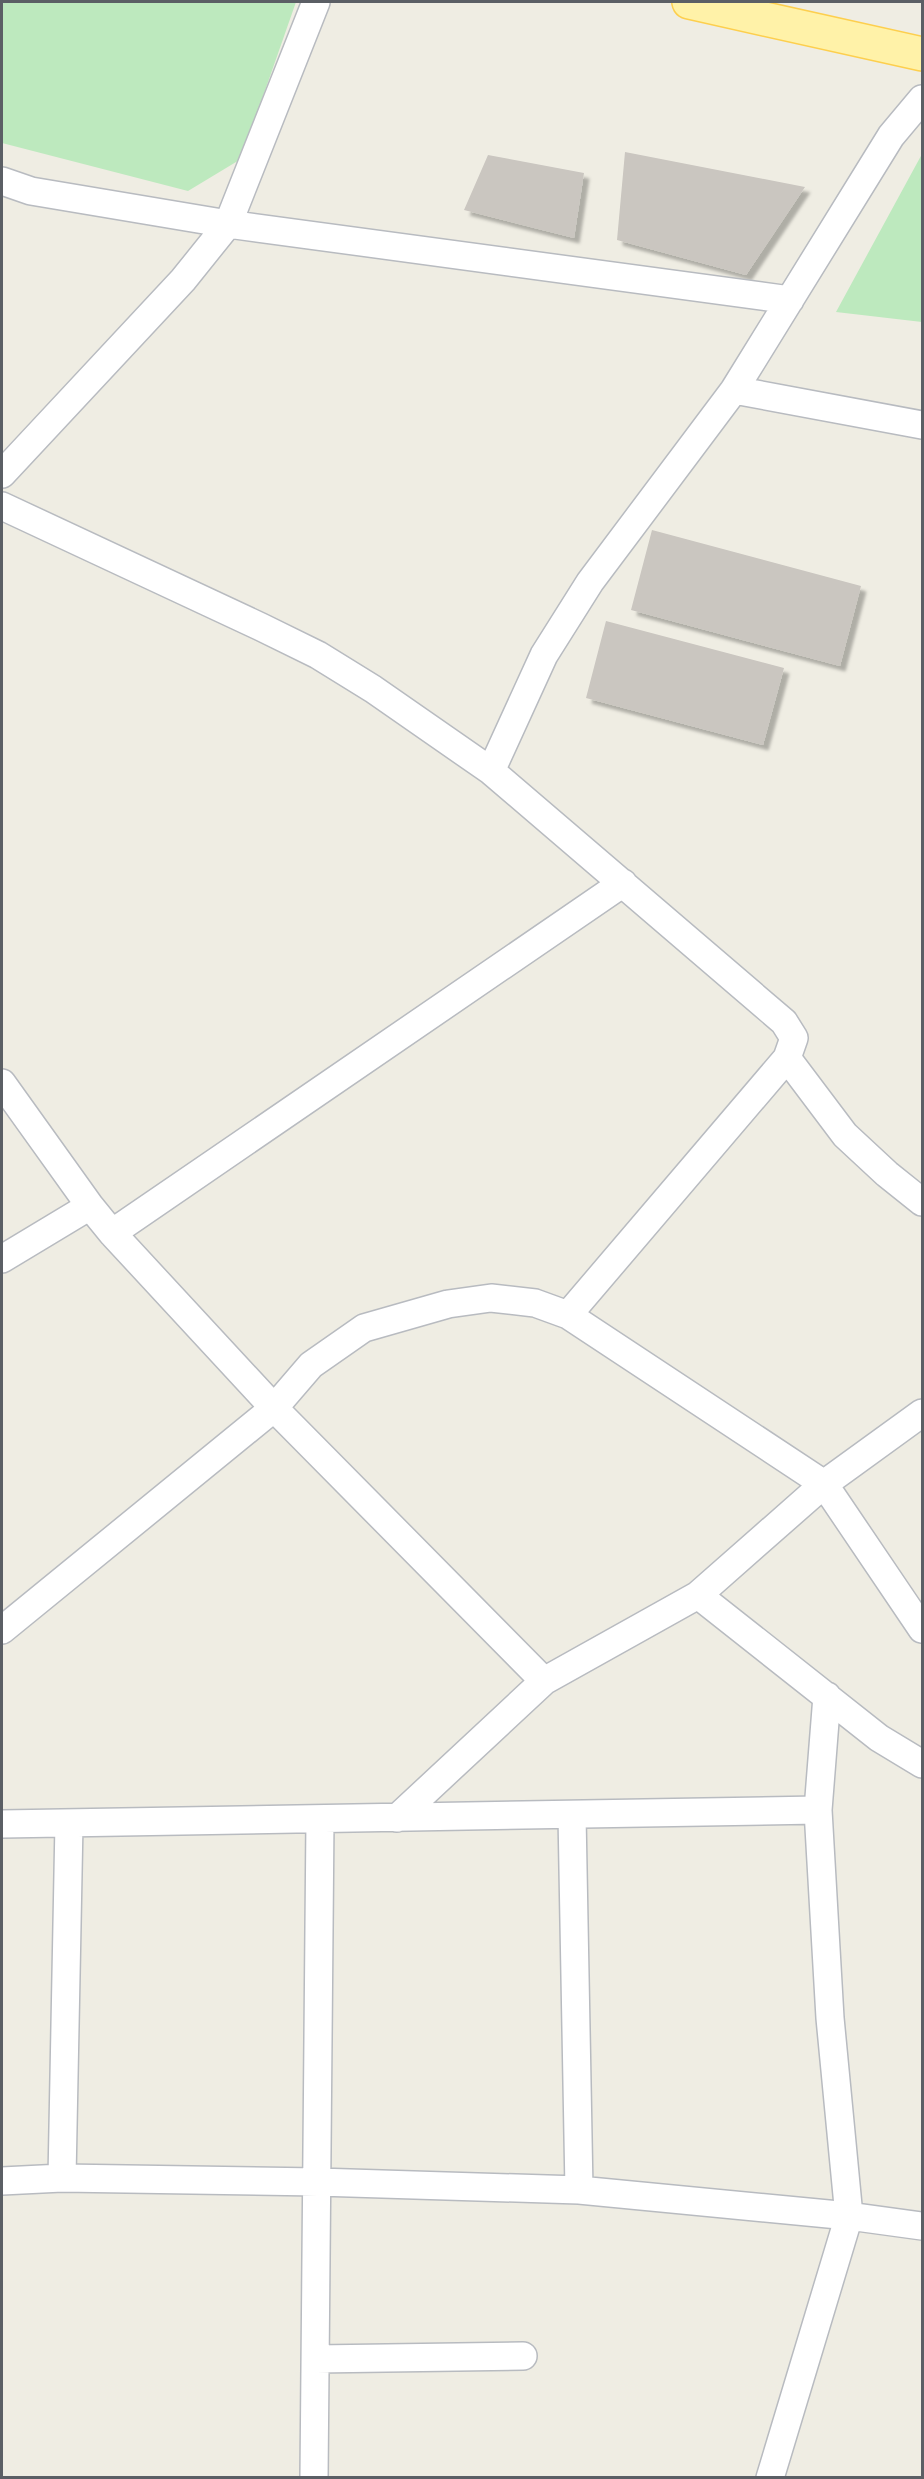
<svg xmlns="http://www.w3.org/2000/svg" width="924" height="2479" font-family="'Sofia Sans Condensed',sans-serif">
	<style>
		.green { fill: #bde9be }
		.building { fill: #cac6c0; filter: url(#shadow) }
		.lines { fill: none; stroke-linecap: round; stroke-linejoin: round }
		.street-casing { stroke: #b8bbc0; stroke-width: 30 }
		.primary-casing { stroke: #fdcf4e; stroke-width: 36 }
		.street { stroke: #fff; stroke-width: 27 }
		.primary { stroke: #fff2a8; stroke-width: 33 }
	</style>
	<defs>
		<filter id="shadow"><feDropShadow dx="5.5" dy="5.5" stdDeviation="1.5" flood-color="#0004"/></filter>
	</defs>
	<rect width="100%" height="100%" fill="#efede3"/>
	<!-- green -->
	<path class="green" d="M2,2H296L241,159L188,191L2,143Z
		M922,154V322L836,312Z"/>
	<!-- building -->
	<path class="building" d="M625,152L805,187L746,275L617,240Z
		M488,155L584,173L574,238L464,210Z
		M652,530L861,586L840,666L631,610Z
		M606,621L784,668L763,745L586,698Z"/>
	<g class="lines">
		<defs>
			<path id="street" d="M2,181L31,191L228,224L790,300
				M734,390L922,425
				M2,474L183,280L228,224L316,2
				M2,506L261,627L318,655L373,689L491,771L784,1022L794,1038L787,1058L568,1315
				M491,771L544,655L590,582L734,390L891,136L922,99
				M787,1058L845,1135L887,1174L922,1202
				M2,1083L90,1206
				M112,1233L623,883
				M2,1259L90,1206L112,1233L274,1408L311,1365L364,1328L448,1304L491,1298L535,1303L568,1315L824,1484L922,1629
				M698,1595L824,1484L922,1413
				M2,1630L274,1408L544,1681
				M818,1810L827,1696
				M572,1815L579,2190
				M397,1818L544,1681L698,1595L879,1738L922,1764
				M2,1824L818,1810L830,2018L849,2216L770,2478
				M62,2178L69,1823
				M2,2181L62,2178L318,2182L579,2190L849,2216L922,2226
				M316,2359L523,2356
				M314,2478L320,1819"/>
			<path id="primary" d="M689,2L922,54"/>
		</defs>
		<!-- street casing -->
		<use href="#street" class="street-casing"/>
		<!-- primary casing -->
		<use href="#primary" class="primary-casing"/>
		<!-- street -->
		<use href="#street" class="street"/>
		<!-- primary -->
		<use href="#primary" class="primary"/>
	</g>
	<!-- border -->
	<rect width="924" height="2479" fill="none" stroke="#5b5f65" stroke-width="6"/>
</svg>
